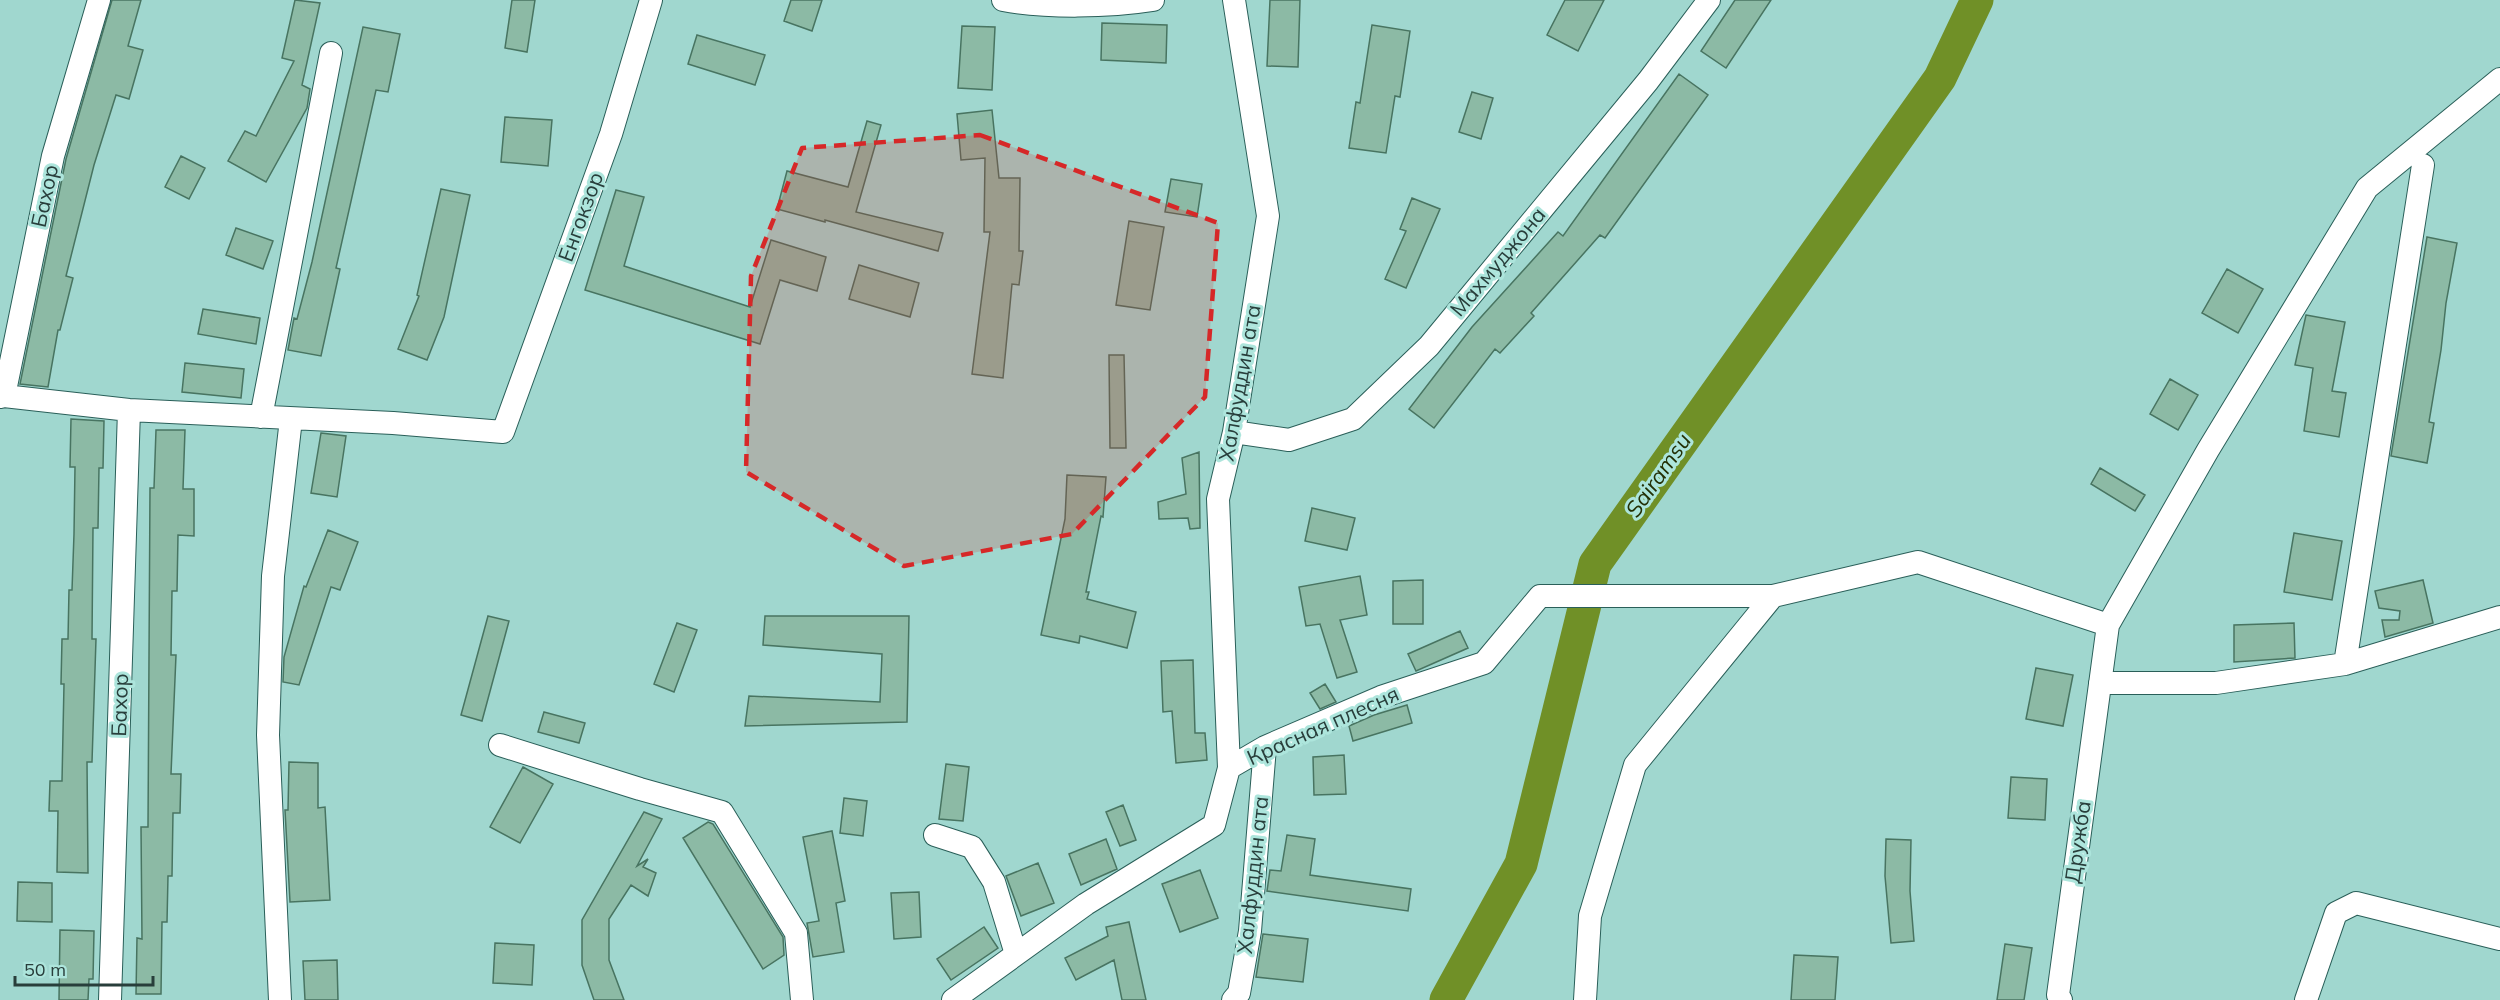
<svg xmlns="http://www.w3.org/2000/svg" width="2500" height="1000" font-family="Mulish,sans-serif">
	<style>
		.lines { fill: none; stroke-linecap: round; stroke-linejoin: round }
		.river { stroke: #709027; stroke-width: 33 }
		.building { fill: #8cbaa5; stroke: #487461; stroke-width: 1.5 }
		.minor-casing { stroke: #2a5f59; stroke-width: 24 }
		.minor { stroke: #fff; stroke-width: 22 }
		.marked { fill: #d62828; fill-opacity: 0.2; stroke: #d62828; stroke-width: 4.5; stroke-dasharray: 12 8; stroke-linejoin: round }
		.labels { text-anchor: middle; stroke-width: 6; stroke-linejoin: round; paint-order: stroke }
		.street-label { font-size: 21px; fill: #283e3b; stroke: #ade5dc }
		.water-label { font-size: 22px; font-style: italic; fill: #233005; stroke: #ade5dc }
	</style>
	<rect width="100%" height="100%" fill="#a0d7cf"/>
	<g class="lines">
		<!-- river -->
		<path class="river" d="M1446,1000L1521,864L1595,564L1940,78L1977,0"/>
	</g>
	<!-- building -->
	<path class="building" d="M112,0H141L128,46L143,50L129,99L116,95L94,165L66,276L73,278L60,330H58L48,387L20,384L66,159Z
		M295,0L320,3L302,85L310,89L307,108L266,182L228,161L245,131L256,136L294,61L282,58Z
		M512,0H535L527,52L505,48Z
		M791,0H822L812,31L784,21Z
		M1270,0H1300L1298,67L1267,66Z
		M1565,0H1604L1578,51L1547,35Z
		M1735,0H1771L1726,68L1701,51Z
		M1102,23L1167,25L1166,63L1101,60Z
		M1372,25L1410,31L1400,97L1395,96L1386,153L1349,148L1356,102L1360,103Z
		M962,26L995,27L992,90L958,88Z
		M363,27L400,34L388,92L376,90L336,268L340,269L321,356L288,350L294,318L297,319L312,262Z
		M697,35L765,55L755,85L688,64Z
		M1679,74L1708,95L1605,238L1600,235L1531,313L1534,316L1500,353L1495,349L1434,428L1409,409L1472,327L1558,232L1563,236Z
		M1472,92L1493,98L1481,139L1459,132Z
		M992,110L999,178H1020L1019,251H1023L1019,285L1012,284L1003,378L972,374L990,232H984L985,158L961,160L957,114Z
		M505,117L552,120L548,166L501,162Z
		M867,121L881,125L856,212L943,233L938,251L825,220V222L777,209L787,171L848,187Z
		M181,156L205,168L189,199L165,187Z
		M1171,179L1202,184L1197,217L1165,212Z
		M441,189L470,195L444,317L427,360L398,349L419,296L417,295Z
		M616,190L644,197L624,266L750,307L771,240L826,257L817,291L780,280L760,344L585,290Z
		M1412,198L1440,209L1406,288L1385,279L1406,231L1400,229Z
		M1129,221L1164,227L1150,310L1116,305Z
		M236,228L273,241L263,269L226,255Z
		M2427,237L2457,243L2446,303L2441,350L2429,422L2434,423L2427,463L2391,456Z
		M859,265L919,283L910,317L849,299Z
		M2227,269L2263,289L2238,333L2202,313Z
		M203,309L260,318L256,344L198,334Z
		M2306,315L2345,322L2332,391L2346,393L2339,437L2304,431L2313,368L2295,365Z
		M1109,355H1124L1126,448H1110Z
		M185,363L244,369L241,398L182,392Z
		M2170,379L2198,395L2178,430L2150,414Z
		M71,419L104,421L103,468H99L98,528H93L92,639H96L92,762H87L88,873L57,872L58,811H49L50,781H62L64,684H61L62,639H68L69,590H72L74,534L75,467H70Z
		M156,430H185L183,489H194V536L178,535L177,591H172L171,655H176L171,774H181L180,813H173L172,876H168L167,922H162L161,994H136L137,938L142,939L141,827H148L150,488H154Z
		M321,433L346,436L337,497L311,493Z
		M1199,452L1200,528L1190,529L1188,518L1159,519L1158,502L1186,494L1182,458Z
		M2100,468L2145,495L2135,511L2091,484Z
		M1067,475L1106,477L1103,517L1101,516L1086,592H1089L1087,599L1136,612L1127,648L1080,636L1079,643L1041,635L1065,519Z
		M1312,508L1355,518L1347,550L1305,541Z
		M328,530L358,542L340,590L331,587L299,685L283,682L284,657L304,586L306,587Z
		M2294,533L2342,541L2332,600L2284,592Z
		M1360,576L1367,615L1340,620L1357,672L1337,678L1320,624L1306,626L1299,587Z
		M1423,580V624H1393V581Z
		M2423,580L2433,623L2385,637L2382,620H2399L2400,611L2379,608L2375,591Z
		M488,616L509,621L482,721L461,715Z
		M765,616H909L907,722L745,726L749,696L880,702L882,654L763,645Z
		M677,623L697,630L674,692L654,684Z
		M2294,623L2295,658L2234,662V625Z
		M1460,631L1468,648L1416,671L1408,654Z
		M1193,660L1195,733H1205L1207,760L1176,763L1172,711L1163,712L1161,661Z
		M2036,668L2073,675L2063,726L2026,719Z
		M1325,684L1336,702L1320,709L1310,693Z
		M1407,705L1412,723L1353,741L1349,726L1374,715Z
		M544,712L585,723L579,743L538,732Z
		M1344,755L1346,794L1314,795L1313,757Z
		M289,762L318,763V808L325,807L330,900L290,902L285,810H288Z
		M946,764L969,767L963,821L939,819Z
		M523,767L553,784L520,843L490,827Z
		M2011,777L2047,779L2045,820L2008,818Z
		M844,798L867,801L863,836L840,833Z
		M1123,805L1136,840L1120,846L1106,812Z
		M644,812L662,819L637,866L648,859L643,867L656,873L648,896L631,885L609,919V960L624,1000H594L582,965V920Z
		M708,822L713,824L783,937L784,955L763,969L683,838Z
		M832,831L845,901L836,903L844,952L813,957L807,923L819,921L803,837Z
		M1287,835L1315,839L1310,875L1411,889L1408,911L1267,891L1270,870L1281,871Z
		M1106,839L1117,869L1081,885L1069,854Z
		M1886,839L1911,840L1910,891L1914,941L1891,943L1885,876Z
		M1038,863L1054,903L1021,916L1006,876Z
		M1200,870L1218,918L1180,932L1162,884Z
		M18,882L52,883V922L17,921Z
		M919,892L921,937L894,939L891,893Z
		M1129,922L1146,1000H1122L1114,960L1076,980L1065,958L1108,936L1106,927Z
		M984,927L998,948L951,980L937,959Z
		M60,930L94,931L93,979H89L88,1000H59Z
		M1263,934L1308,939L1303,982L1256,977Z
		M495,943L534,945L532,985L493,983Z
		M2005,944L2032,948L2024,1000H1997Z
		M1794,955L1838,957L1835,1000H1791Z
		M337,960L338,1000H305L303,961Z"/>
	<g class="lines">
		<defs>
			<path id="minor" d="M1003,0C1046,8 1109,7 1153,0
				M4,396L53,156L99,0
				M0,397L4,396L129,410L393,423L503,432L611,134L651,0
				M261,417L331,53
				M1234,432L1289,440L1353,419L1429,346L1648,81L1709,0
				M2345,664L2423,165
				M2100,683H2216L2345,664L2500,617
				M500,745L640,789L722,812L796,933L802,1000
				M1229,768L1218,499L1234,432L1268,216L1234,0
				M935,835L972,847L994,882L1016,954
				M110,1000L129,410
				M280,1000L268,735L273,576L291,419
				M953,1000L1086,904L1214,825L1229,768L1265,747L1381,697L1484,663L1540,596H1773
				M1233,1000L1239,993L1250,931L1265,747
				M1585,1000L1590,916L1635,765L1773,596L1918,562L2108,625
				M2061,1000L2058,995L2108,625L2208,450L2367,188L2500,79
				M2306,1000L2336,913L2356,903L2500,939"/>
		</defs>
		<!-- minor casing -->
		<use href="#minor" class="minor-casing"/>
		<!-- minor -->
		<use href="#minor" class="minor"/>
	</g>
	<!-- marked area -->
	<path class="marked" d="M980,135L1218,223L1205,397L1072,534L904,566L746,472L751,276L802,148Z"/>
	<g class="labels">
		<!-- street labels -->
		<g class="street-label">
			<text transform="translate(45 196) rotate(-78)" y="7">Бахор</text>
			<text transform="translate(581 217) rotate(-70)" y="7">Енгокзор</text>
			<text transform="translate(1498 262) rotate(-50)" y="7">Махмуджона</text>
			<text transform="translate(1240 383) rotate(-80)" y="7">Халфуддин ата</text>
			<text transform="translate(120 705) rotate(-88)" y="7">Бахор</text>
			<text transform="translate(1323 726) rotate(-24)" y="7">Красная плесня</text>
			<text transform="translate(2078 842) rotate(-82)" y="7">Дружба</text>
			<text transform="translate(1253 875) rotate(-84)" y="7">Халфуддин ата</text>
		</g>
		<!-- water labels -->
		<g class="water-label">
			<text transform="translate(1658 475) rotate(-55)" y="8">Sairamsu</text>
		</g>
	</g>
	<!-- scale -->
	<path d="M15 976v9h138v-9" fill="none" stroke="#283e3b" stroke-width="3"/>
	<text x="24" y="976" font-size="18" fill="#283e3b" stroke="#ade5dc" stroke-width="4.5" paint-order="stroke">50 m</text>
</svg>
